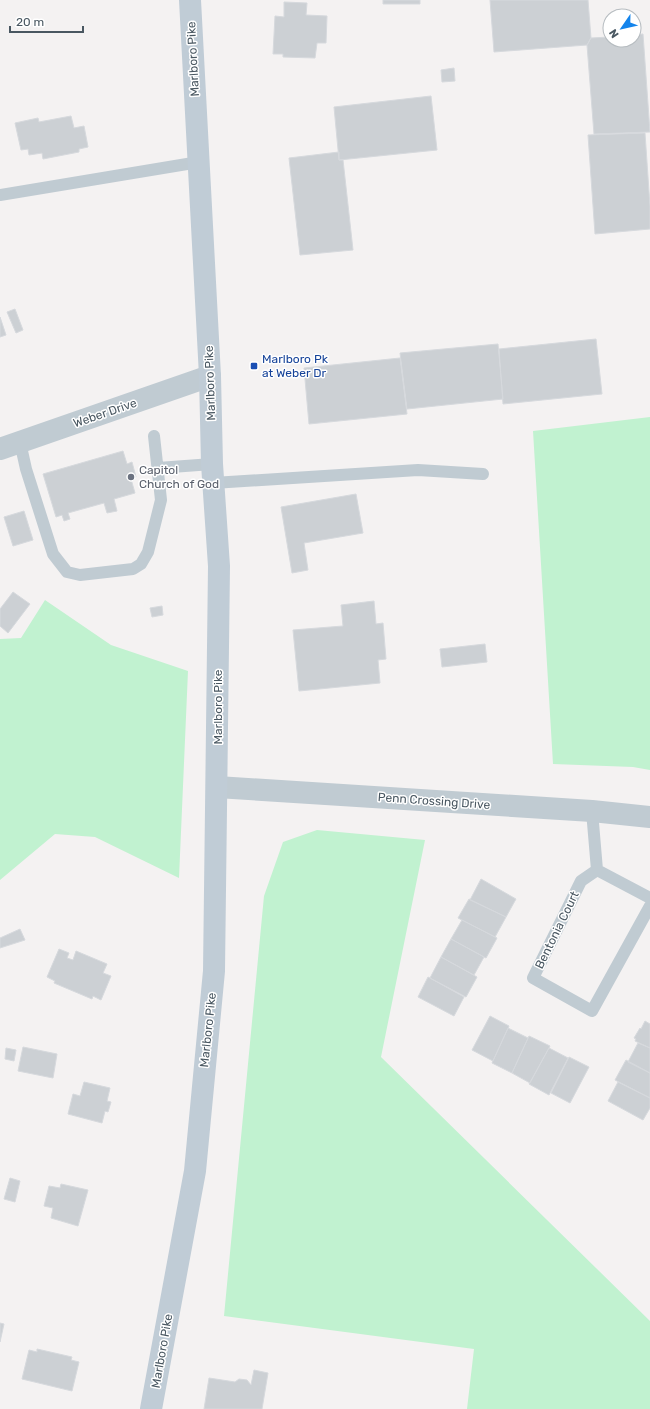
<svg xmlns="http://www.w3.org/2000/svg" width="650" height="1409" font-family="Rubik,sans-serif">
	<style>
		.green { fill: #c1f2d0 }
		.building { fill: #ccd0d4; stroke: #d6d9dd }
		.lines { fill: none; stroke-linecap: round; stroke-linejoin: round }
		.lane { stroke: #c0cbd2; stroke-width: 12 }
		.street { stroke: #c0cbd2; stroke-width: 22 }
		.secondary { stroke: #c0ccd6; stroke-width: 22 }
		.transit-dot { fill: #1a4fb4; stroke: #fff; stroke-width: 1.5 }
		.worship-dot { fill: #6b7280; stroke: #fff; stroke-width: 1.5 }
		.labels { text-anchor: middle; stroke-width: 3; stroke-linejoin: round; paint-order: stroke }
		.street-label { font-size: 12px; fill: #495761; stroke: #fff }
		.transit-label { font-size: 12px; fill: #164399; stroke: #fff; text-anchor: start }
		.worship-label { font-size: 12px; fill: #5b616d; stroke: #fff; text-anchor: start }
	</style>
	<rect width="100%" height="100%" fill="#f4f2f2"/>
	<!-- green -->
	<path class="green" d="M650,417V770L633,767L553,764L533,431Z
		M45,600L111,645L188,671L179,878L95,837L55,834L0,880V639L21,638Z
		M317,830L425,840L381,1057L650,1321V1409H467L474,1349L224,1316L264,896L283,842Z"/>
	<!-- building -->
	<path class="building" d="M383,0H420V4H383Z
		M490,0H588L591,38L587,45L494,52Z
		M284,2L307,3L306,15L327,16L326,43H317L315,58L283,57V54H273L275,16L284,17Z
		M643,34L650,132L594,134L587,45L591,38L610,37V40H634V35Z
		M454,68L455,81L442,82L441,70Z
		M431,96L437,150L339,160L334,107Z
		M71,116L74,128L84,126L88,147L79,149V152L43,159L42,153L29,155L28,149L21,150L15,123L38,118L39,122Z
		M645,133L650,206V229L595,234L588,135Z
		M339,152V160H343L353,250L300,255L289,158Z
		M15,309L23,330L16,333L7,312Z
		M0,317L6,335L0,337Z
		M596,339L602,394L503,404L499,349Z
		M498,344L503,399L407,409L400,353Z
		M400,358L407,414L309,424L304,368Z
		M123,451L127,464L132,462L136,477L131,479L135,493L114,499L117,511L107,513L104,503L68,513L70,519L64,521L62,515L56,517L43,474Z
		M356,494L363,533L304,543L308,570L292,573L281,507Z
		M24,511L33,540L13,546L4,517Z
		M13,592L30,604L8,633L0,626V609Z
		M374,601L376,624L383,623L386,659L378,660L380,683L299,691L293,630L343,626L341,605Z
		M162,606L163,615L152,617L150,608Z
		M485,644L487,662L442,667L440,649Z
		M481,879L516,899L506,917L470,900Z
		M469,899L506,917L495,937L458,918Z
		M462,920L497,938L486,958L451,939Z
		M20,929L25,940L0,948V938Z
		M451,939L484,957L474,975L441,957Z
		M59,949L69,953L67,958L73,960L76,951L107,964L103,973L111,976L101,1000L93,996L92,999L54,983L55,981L47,977Z
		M441,957L477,977L466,997L430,978Z
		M428,977L464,997L454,1016L418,997Z
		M490,1016L509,1026L493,1061L472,1050Z
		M645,1021L650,1024V1048L635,1041L636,1039L634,1038L640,1028L641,1029Z
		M508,1028L528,1038L512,1073L492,1063Z
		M529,1036L550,1046L530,1083L512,1073Z
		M638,1043L650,1048V1073L628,1062Z
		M23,1047L57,1054L53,1078L18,1071Z
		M6,1048L16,1050L14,1061L5,1059Z
		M549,1048L568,1058L549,1095L529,1084Z
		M569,1057L589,1067L570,1103L551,1093Z
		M626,1060L650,1073V1098L615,1080Z
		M84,1082L110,1088L107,1101L111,1102L108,1112L105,1111L102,1123L68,1114L73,1094L80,1096Z
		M618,1082L650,1098V1108L643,1120L608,1101Z
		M10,1178L20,1181L15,1202L4,1199Z
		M61,1184L88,1190L78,1226L51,1218L53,1208L44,1206L49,1186L60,1188Z
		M0,1323L4,1324L0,1342Z
		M37,1349L72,1357L71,1360L79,1362L72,1391L22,1379L29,1350L37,1352Z
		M254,1370L268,1373L262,1409H204L209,1378L235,1382L239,1379L247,1380L251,1385Z"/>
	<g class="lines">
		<!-- lane -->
		<path class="lane" d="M0,195L199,162
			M20,442L26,469L53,554L67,572L80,575L133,569L141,564L148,552L161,500L154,436
			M158,468L212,464
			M213,483L418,470L483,474
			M592,811L597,870L650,898
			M597,870L581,881L533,978L592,1011L650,906"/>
		<!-- street -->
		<path class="street" d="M0,449L210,376
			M217,787L592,811L650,817"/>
		<!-- secondary -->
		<path class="secondary" d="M151,1409L195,1171L214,971L219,566L212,464L210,376L190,0"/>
	</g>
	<!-- markers -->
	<rect class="transit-dot" x="250" y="362" width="8" height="8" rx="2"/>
	<circle class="worship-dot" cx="131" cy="477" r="4"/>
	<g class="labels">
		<!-- street labels -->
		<g class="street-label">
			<text transform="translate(193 59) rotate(-93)" y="4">Marlboro Pike</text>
			<text transform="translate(210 383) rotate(-92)" y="4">Marlboro Pike</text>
			<text transform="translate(105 413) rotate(-19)" y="4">Weber Drive</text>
			<text transform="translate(218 707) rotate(-90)" y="4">Marlboro Pike</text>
			<text transform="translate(434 801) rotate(4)" y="4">Penn Crossing Drive</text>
			<text transform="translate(557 930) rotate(-64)" y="4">Bentonia Court</text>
			<text transform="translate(208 1030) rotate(-84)" y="4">Marlboro Pike</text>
			<text transform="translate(162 1351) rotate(-80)" y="4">Marlboro Pike</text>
		</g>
		<!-- transit labels -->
		<g class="transit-label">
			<text x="262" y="363">Marlboro Pk<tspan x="262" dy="14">at Weber Dr</tspan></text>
		</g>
		<!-- worship labels -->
		<g class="worship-label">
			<text x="139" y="474">Capitol<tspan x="139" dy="14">Church of God</tspan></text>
		</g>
	</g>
	<!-- north arrow -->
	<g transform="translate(622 28) rotate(236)"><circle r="19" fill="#ffffff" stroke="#b6bcc0"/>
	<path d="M0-3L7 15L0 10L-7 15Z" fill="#1484ec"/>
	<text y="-6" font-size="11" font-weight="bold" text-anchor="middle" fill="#495761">N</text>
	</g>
	<!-- scale -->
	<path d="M10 26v6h73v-6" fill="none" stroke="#495761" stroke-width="2"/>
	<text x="16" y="26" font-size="12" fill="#495761" stroke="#ffffff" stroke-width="3" paint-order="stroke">20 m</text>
</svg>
